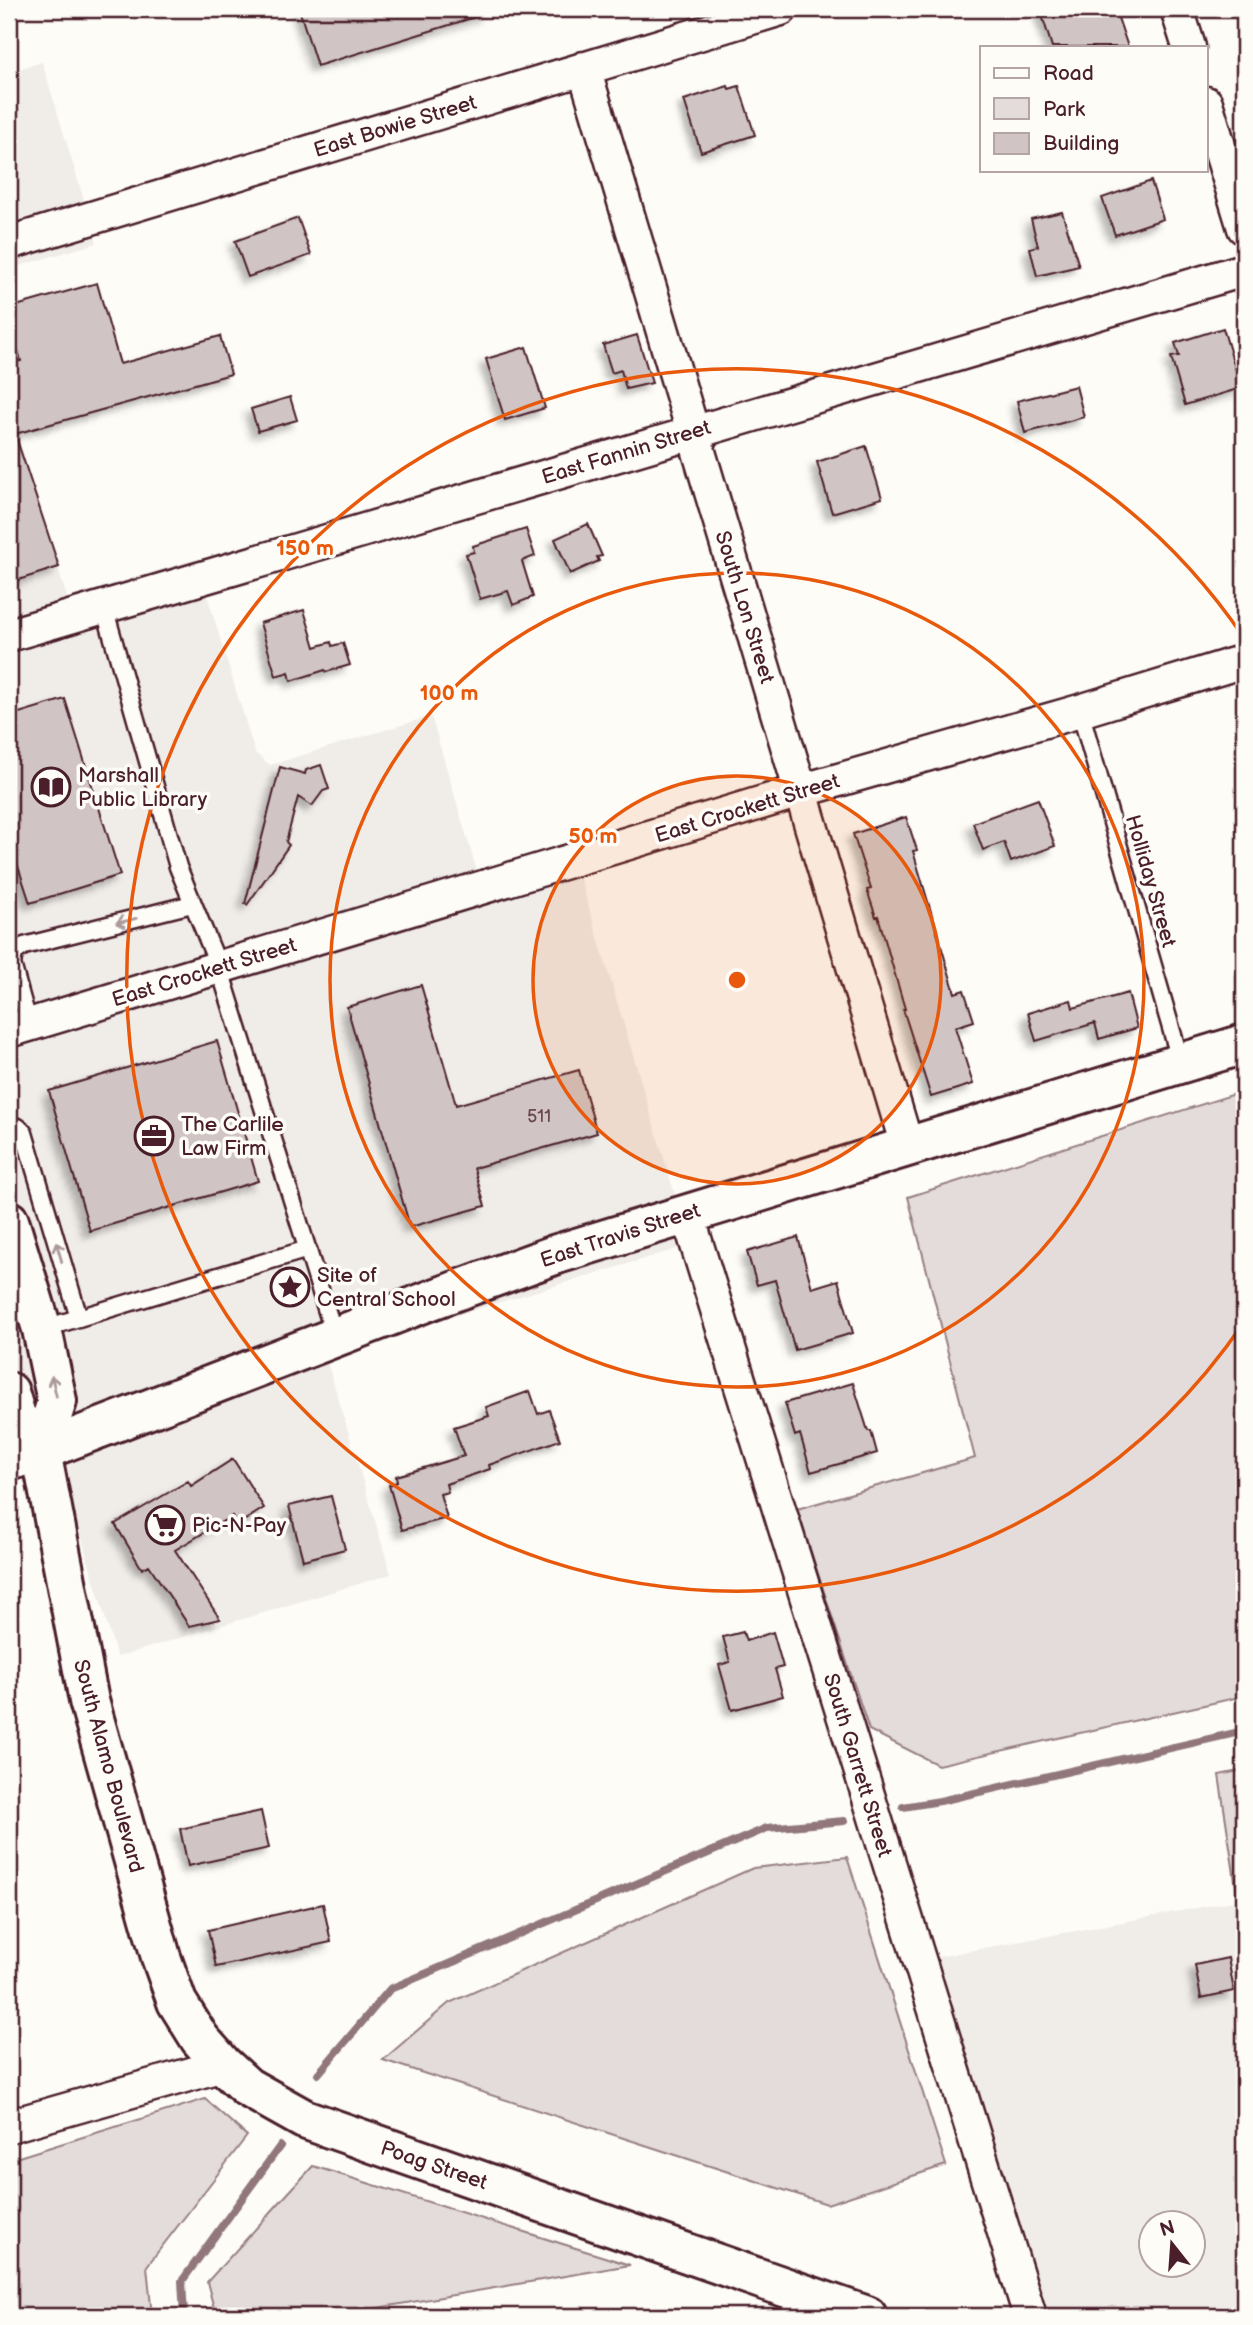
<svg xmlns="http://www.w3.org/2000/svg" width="1253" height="2325" font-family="'Balsamiq Sans',sans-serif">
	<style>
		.built { fill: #f0ece8; fill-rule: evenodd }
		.green { fill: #e3dcda; stroke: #967e82; stroke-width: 2 }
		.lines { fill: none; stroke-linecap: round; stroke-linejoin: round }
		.stream { stroke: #91777b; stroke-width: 8 }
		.building { fill: #d0c5c4; stroke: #4a1f2b; stroke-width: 2; filter: url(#shadow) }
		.lane-casing { stroke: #4a1f2b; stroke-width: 21 }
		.street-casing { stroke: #4a1f2b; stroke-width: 37 }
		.secondary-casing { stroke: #4a1f2b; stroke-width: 44 }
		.lane { stroke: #fdfcf7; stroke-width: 16 }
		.street { stroke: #fdfcf7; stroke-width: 32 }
		.secondary { stroke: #fdfcf7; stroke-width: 38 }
		.oneway { stroke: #ac999b }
		.ring { fill: none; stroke: #e8590c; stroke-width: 3.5 }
		.labels { text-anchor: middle; stroke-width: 7; stroke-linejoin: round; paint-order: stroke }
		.number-label { font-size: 18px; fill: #6c4851 }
		.street-label { font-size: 21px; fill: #4a1f2b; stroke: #fdfcf7 }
		.poi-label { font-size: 21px; fill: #4a1f2b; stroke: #fdfcf7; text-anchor: start }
		.centre { fill: #e8590c; stroke: #fdfcf7; stroke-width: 3.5 }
		.ring-label { font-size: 21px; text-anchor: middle; font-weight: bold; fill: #e8590c; stroke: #fdfcf7; stroke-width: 7; stroke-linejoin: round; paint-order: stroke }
	</style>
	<defs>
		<filter id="shadow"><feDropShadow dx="-6" dy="6" stdDeviation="3.5" flood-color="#0004"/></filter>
	</defs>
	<rect width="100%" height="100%" fill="#fdfcf7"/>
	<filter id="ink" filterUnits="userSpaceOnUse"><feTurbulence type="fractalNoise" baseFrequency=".0143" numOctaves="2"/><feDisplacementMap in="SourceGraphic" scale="14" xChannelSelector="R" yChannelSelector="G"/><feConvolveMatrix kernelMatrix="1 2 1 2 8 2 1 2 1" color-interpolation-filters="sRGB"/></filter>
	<g filter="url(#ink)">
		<!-- built -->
		<path class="built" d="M42,62L97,243L9,269V72Z
			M9,406L67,598L196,559L255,753L270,765L431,716L486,902L579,875L690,1245L325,1355L391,1574L117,1657L55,1449L9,1463Z
			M1244,1899V2316H1049L932,1958ZM1152,2224H1194V2266H1152Z"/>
		<!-- green -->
		<path class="green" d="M1244,1091V1696L938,1765L869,1730L797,1509L975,1458L908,1197Z
			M1244,1770V1899L1238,1900L1219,1775Z
			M847,1857L946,2165L827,2204L383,2060L449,2003L753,1868Z
			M205,2099L247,2136L147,2266L152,2316H9V2160Z
			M313,2166L630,2265L330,2316H216L207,2282Z"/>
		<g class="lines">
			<!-- stream -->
			<path class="stream" d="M903,1807L940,1801L1244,1731
				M318,2074L390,1989L767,1828L844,1821
				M184,2316L182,2281L280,2146"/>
		</g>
		<!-- building -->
		<path class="building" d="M299,9H484L485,14L317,66Z
			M1040,9H1115L1128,47H1052Z
			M728,86L729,89L739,86L755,135L701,152L684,100Z
			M1151,181L1163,219L1115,235L1102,198Z
			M1062,212L1079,266L1037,276L1030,248L1038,246L1031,219Z
			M298,218L311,255L248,277L235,241Z
			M97,283L120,364L220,336L231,374L15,434L59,567L9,583V363L21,361L9,318V308Z
			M1223,328L1241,388L1185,405L1171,357L1179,356L1175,343Z
			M637,335L652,383L626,389L621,370L612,373L603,345Z
			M526,347L545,408L505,420L486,359Z
			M1076,386L1084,417L1025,433L1017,401Z
			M290,397L297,420L258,431L251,409Z
			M866,446L882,498L832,513L817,462Z
			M588,524L602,556L597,557L599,561L570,574L555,539Z
			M526,529L535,556L522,561L533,597L513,605L508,591L480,599L466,554L474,552L473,546Z
			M304,610L315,647L331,642L332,646L343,643L350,665L326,672L325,670L291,681L289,672L276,676L260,623Z
			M65,699L120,875L30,903L15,857L9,859V716Z
			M321,765L329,789L323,791L312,806L298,797L286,842L289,845L247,905L245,904L280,767L305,774L306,770Z
			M1038,799L1055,846L1011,862L1004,842L983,850L973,823Z
			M906,817L917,850L913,851L955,993L964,990L974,1021L955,1027L973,1084L931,1097L903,1009H905L878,916L876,917L867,890L871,889L853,834Z
			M421,985L456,1105L579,1070L597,1133L474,1168L485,1206L410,1227L347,1007Z
			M1128,993L1137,1028L1099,1039L1095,1023L1036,1041L1028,1013L1071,1000L1073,1008Z
			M217,1041L258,1181L90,1231L49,1091Z
			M798,1237L812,1288L838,1280L853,1333L795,1350L775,1280L757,1285L747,1252Z
			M853,1383L868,1431H871L877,1453L811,1472L800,1434L795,1436L785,1403Z
			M530,1391L538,1414L549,1410L560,1440L489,1465L490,1469L446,1484L448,1492L440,1494L447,1518L402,1530L389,1485L397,1482L396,1476L464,1456L454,1427L489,1416L486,1407Z
			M233,1459L264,1508L237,1525L232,1516L175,1550L220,1619L189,1626L149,1565L142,1569L115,1524L188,1481L191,1486Z
			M331,1496L345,1549L303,1560L289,1506Z
			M743,1632L746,1641L773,1632L783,1667L775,1669L783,1696L732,1710L719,1665L730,1662L723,1637Z
			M261,1811L269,1848L188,1866L180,1829Z
			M323,1904L331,1942L216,1967L208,1930Z
			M1228,1958L1234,1991L1201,1998L1195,1965Z"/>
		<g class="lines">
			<defs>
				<path id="lane" d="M104,607L178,867L219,967L335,1337
					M1080,711L1181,1063
					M29,1025L12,964L14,953L24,946L192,904
					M9,1125L18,1127L24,1133L79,1318
					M42,1329L308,1249"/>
				<path id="street" d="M1177,9L1189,47
					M584,68L907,1146
					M1206,103L1244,228
					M9,243L781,9
					M9,635L1244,270
					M9,1031L800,791L1080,711L1244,661
					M687,1213L1030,2316
					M9,2126L223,2065"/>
				<path id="secondary" d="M9,1221L42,1329L57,1401L41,1451
					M9,1392L16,1416L41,1451L89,1701L161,1957L177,2002L200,2039L223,2065L247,2087L304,2119L867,2316
					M9,1461L41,1451L431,1300L557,1254L1244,1044"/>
			</defs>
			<!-- lane casing -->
			<use href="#lane" class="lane-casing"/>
			<!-- street casing -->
			<use href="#street" class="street-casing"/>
			<!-- secondary casing -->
			<use href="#secondary" class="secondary-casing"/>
			<!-- lane -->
			<use href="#lane" class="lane"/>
			<!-- street -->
			<use href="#street" class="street"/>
			<!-- secondary -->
			<use href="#secondary" class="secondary"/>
		</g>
		<!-- one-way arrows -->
		<defs><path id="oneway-shaft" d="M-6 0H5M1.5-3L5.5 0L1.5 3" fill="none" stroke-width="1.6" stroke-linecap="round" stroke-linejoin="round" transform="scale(1.75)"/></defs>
		<g class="oneway">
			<use href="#oneway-shaft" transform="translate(126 921) rotate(166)"/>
			<use href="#oneway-shaft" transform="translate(59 1252) rotate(-106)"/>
			<use href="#oneway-shaft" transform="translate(54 1386) rotate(-103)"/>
		</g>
	</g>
	<!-- distance rings -->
	<circle cx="737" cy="980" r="204" fill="#e8590c" fill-opacity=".12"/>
	<g class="ring">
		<circle cx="737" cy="980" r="204"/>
		<circle cx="737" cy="980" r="407"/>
		<path d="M1244 1322A611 611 0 1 1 1244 638"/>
	</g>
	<!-- icons -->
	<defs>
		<symbol id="library-ring" viewBox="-11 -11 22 22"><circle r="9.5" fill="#fdfcf7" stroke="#4a1f2b" stroke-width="1.5"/><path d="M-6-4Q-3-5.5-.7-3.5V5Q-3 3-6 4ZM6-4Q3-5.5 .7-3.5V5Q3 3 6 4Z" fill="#4a1f2b"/></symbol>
		<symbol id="office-ring" viewBox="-11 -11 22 22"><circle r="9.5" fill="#fdfcf7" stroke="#4a1f2b" stroke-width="1.5"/><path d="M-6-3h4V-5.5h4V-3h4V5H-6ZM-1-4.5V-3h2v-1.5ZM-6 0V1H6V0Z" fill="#4a1f2b"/></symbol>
		<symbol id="sight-ring" viewBox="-11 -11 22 22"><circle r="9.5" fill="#fdfcf7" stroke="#4a1f2b" stroke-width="1.5"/><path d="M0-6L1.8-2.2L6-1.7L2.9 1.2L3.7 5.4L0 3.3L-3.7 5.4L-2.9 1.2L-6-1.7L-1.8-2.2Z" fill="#4a1f2b"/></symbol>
		<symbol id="supermarket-ring" viewBox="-11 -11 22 22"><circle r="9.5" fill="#fdfcf7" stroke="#4a1f2b" stroke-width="1.5"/><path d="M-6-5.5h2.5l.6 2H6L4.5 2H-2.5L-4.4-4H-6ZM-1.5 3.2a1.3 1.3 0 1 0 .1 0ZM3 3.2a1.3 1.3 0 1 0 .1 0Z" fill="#4a1f2b"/></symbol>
	</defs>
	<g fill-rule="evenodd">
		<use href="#library-ring" x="29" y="765" width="44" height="44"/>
		<use href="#office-ring" x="132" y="1114" width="44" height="44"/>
		<use href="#sight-ring" x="268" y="1265" width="44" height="44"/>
		<use href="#supermarket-ring" x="143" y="1503" width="44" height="44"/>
	</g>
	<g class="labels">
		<!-- number labels -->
		<g class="number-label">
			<text x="539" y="1122">511</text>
		</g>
		<!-- street labels -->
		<g class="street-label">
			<text transform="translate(395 126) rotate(-17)" y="7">East Bowie Street</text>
			<text transform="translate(626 452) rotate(-17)" y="7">East Fannin Street</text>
			<text transform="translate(745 607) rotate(73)" y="7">South Lon Street</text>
			<text transform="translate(747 808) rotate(-17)" y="7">East Crockett Street</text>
			<text transform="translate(1151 881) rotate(74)" y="7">Holliday Street</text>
			<text transform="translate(204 972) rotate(-17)" y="7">East Crockett Street</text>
			<text transform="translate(620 1235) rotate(-18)" y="7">East Travis Street</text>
			<text transform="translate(858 1765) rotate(73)" y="7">South Garrett Street</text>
			<text transform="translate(109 1766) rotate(75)" y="7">South Alamo Boulevard</text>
			<text transform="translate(434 2165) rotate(19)" y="7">Poag Street</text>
		</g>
		<!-- poi labels -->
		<g class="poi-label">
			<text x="78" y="782">Marshall<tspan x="78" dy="24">Public Library</tspan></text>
			<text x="181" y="1131">The Carlile<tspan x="181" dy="24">Law Firm</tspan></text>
			<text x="317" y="1282">Site of<tspan x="317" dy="24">Central School</tspan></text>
			<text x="192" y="1532">Pic-N-Pay</text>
		</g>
	</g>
	<circle cx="737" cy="980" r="10" class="centre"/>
	<g class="ring-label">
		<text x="305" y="555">150 m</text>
		<text x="449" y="700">100 m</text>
		<text x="593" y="843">50 m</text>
	</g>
	<!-- margin -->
	<rect width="1253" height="2325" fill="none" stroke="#fdfcf7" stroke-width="35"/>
	<rect x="18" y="18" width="1218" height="2290" fill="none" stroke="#4a1f2b" stroke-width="2.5" filter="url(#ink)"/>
	<!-- legend -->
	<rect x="980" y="46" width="228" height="126" fill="#fdfcf7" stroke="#b5a4a5" stroke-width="2"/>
	<rect x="994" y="68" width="35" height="10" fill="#fdfcf7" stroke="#b5a4a5" stroke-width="2"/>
	<text x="1043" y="80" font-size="21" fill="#4a1f2b">Road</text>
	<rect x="994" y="98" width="35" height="21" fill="#e3dcda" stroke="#b5a4a5" stroke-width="2"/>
	<text x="1043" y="116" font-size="21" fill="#4a1f2b">Park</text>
	<rect x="994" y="133" width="35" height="21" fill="#d0c5c4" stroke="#b5a4a5" stroke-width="2"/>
	<text x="1043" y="150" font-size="21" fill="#4a1f2b">Building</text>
	<!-- north arrow -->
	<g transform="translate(1172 2244) rotate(343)"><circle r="33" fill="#fdfcf7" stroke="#b5a4a5" stroke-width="2"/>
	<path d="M0-5L12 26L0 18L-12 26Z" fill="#4a1f2b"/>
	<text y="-10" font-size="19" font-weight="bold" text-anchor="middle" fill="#4a1f2b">N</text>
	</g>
</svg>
